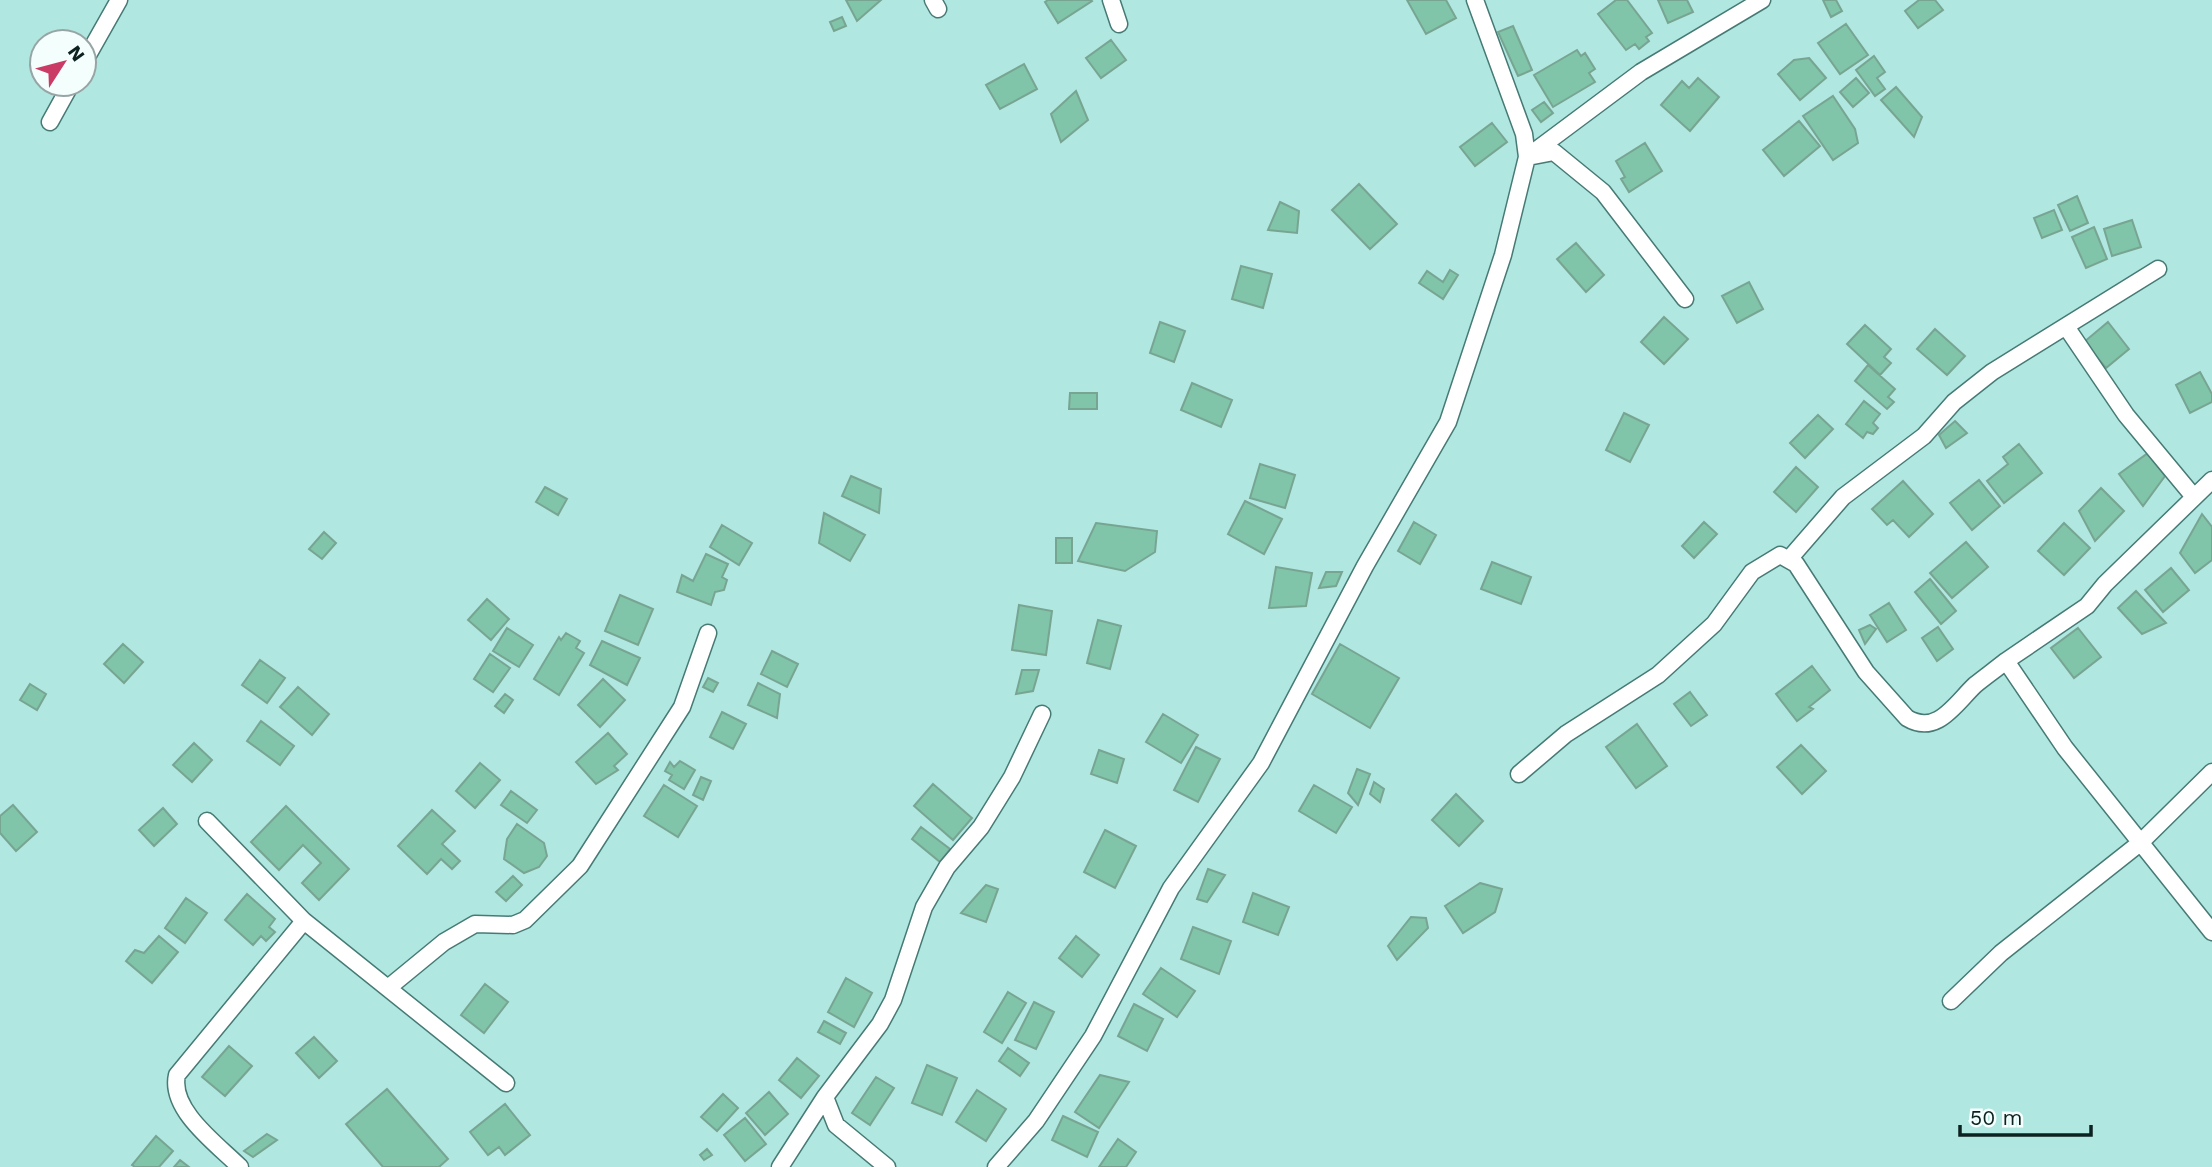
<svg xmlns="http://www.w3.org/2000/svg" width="2212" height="1167" font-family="'Work Sans',sans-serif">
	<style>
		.building { fill: #80c4a9; stroke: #77a592; stroke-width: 2 }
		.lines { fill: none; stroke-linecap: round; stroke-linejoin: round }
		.minor-casing { stroke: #467a75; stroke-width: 19 }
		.minor { stroke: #fff; stroke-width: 16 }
	</style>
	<rect width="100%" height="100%" fill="#b1e7e1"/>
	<!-- building -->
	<path class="building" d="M846,0H881L857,21Z
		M1048,0H1091L1092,1L1058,23L1045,2Z
		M1407,0H1446L1456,18L1426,34Z
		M1616,0H1627L1652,33L1646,37L1649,41L1639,49L1635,44L1626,50L1598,14Z
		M1658,0H1687L1693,12L1668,23Z
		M1823,0H1836L1842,11L1831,17Z
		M1919,0H1935L1943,10L1918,28L1905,11Z
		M842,17L846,26L834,31L830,22Z
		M1846,24L1868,55L1840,74L1818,43Z
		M1513,26L1532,70L1518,76L1498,32Z
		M1111,40L1126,60L1101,78L1086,58Z
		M1577,50L1581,56L1585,53L1595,69L1589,73L1595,82L1553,107L1534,75Z
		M1874,56L1885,72L1877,78L1885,89L1875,96L1856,70Z
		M1809,58L1826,78L1800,100L1778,74L1794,60Z
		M1024,64L1037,89L1000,109L986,85Z
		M1698,78L1719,97L1690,131L1661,105L1682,81L1689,88Z
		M1856,78L1869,93L1853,107L1840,92Z
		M1896,87L1922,117L1914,137L1881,100Z
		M1076,91L1088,120L1061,142L1051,114Z
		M1833,96L1855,129L1858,143L1833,160L1803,116Z
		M1544,102L1553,113L1541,122L1532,110Z
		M1799,121L1820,146L1784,176L1763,150Z
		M1492,123L1507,142L1475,166L1460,147Z
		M1645,143L1662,171L1629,192L1621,179L1625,177L1616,161Z
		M1359,184L1397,224L1370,249L1332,210Z
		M2077,196L2088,223L2070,231L2058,205Z
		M1280,202L1299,211L1297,233L1268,230Z
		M2054,210L2062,230L2042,238L2034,218Z
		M2132,220L2141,247L2112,256L2104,229Z
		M2094,227L2107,259L2086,268L2072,237Z
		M1576,243L1604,275L1586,292L1557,259Z
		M1241,266L1272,274L1263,308L1232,299Z
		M1450,270L1458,275L1443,299L1419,283L1427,271L1443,282Z
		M1749,282L1763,309L1737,323L1722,296Z
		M1664,317L1688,339L1664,364L1641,342Z
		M1160,322L1185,331L1174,362L1150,353Z
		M2108,322L2129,349L2106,368L2084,342Z
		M1865,325L1891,349L1884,357L1891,363L1880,375L1847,344Z
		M1935,329L1965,356L1947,375L1917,349Z
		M1868,365L1895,389L1888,397L1894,402L1887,409L1855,381Z
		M2200,372L2212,394V402L2190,413L2176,385Z
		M1192,383L1232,400L1221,427L1181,410Z
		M1070,393H1097V409H1069Z
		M1864,401L1880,414L1873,423L1878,428L1873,434L1867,432L1863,438L1846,424Z
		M1624,413L1649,425L1630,462L1606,450Z
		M1818,415L1833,429L1805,458L1790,443Z
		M1955,421L1967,433L1946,448L1939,435Z
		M2019,444L2042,473L2004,503L1987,481L2008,464L2003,457Z
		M2148,453L2165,476L2143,506L2119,474Z
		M1260,464L1295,475L1285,508L1250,498Z
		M1796,467L1818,487L1796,512L1774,492Z
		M851,476L881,489L879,513L842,496Z
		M1979,480L2000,506L1972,530L1950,503Z
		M1903,481L1933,514L1909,537L1893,520L1887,525L1872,509Z
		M545,487L567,499L558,515L536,502Z
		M2101,488L2124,511L2095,541L2079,511Z
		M1245,501L1282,519L1264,554L1228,534Z
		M824,513L865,535L850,561L819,543Z
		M2202,514L2212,527V560L2195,573L2180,553Z
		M1414,522L1436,535L1420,564L1398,551Z
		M1704,522L1717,534L1694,558L1682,546Z
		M1096,523L1157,531L1155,552L1125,571L1078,561Z
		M2064,523L2090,548L2064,575L2038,551Z
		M722,525L752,543L739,565L710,547Z
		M324,532L336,543L322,559L309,549Z
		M1056,538H1072V563H1056Z
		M1966,542L1988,567L1952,598L1930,573Z
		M706,554L728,564L722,577L727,580L724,590L715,592L711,605L677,592L682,575L693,581Z
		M1492,562L1531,577L1521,604L1481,589Z
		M1276,567L1312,573L1306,606L1269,608Z
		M2171,568L2189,590L2163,612L2145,590Z
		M1326,572H1342L1336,586L1319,588Z
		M1930,579L1956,611L1941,624L1915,592Z
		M2136,591L2166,623L2142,634L2118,608Z
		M620,595L653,609L638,645L605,631Z
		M487,599L509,619L491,640L468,620Z
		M1889,603L1906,630L1887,642L1870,615Z
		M1019,605L1052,611L1046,655L1012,650Z
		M1098,620L1121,626L1110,669L1087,663Z
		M1870,625L1876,629L1865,644L1859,630Z
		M1938,627L1953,649L1937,661L1922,638Z
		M507,628L533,645L519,667L493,651Z
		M2078,628L2101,657L2074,678L2051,648Z
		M566,633L580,641L576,648L584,653L559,695L534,679L559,637L561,640Z
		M602,641L640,658L627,685L590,665Z
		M123,644L143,662L124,683L104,664Z
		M1340,644L1399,678L1370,728L1312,694Z
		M772,651L798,664L787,687L761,674Z
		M490,654L510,668L493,692L474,679Z
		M260,660L285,678L267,703L242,685Z
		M1812,666L1830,690L1809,707L1813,709L1797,721L1776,694Z
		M1022,670H1039L1033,691L1016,694Z
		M708,678L718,683L713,692L703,687Z
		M603,679L625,700L600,727L578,705Z
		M758,683L780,694L777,718L748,705Z
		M30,684L46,694L37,710L20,700Z
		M298,687L329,714L312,735L280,707Z
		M1690,692L1707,715L1691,726L1674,704Z
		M505,694L513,700L504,713L495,706Z
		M722,712L746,724L733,749L710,737Z
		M1163,714L1198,735L1181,763L1146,742Z
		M261,721L294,746L280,765L247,741Z
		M1637,724L1667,766L1636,788L1606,747Z
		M608,733L627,754L614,766L618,770L596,784L576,762Z
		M194,743L212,760L192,782L173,765Z
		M1801,745L1826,771L1802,794L1777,767Z
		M1196,747L1220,759L1198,802L1174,790Z
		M1099,750L1124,759L1117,783L1091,774Z
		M680,761L695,770L684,789L669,780L672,775L665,771L670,762L674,767Z
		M480,763L500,780L475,808L456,791Z
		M1357,769L1370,774L1358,805L1348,793Z
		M701,777L711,781L703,800L693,795Z
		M1374,782L1384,789L1380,802L1370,794Z
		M933,784L972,818L953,840L914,806Z
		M664,785L697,806L678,837L644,816Z
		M1314,785L1352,807L1336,833L1299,811Z
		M511,791L537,810L527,823L501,805Z
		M1456,794L1483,821L1459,846L1432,820Z
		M13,805L37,832L16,851L0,833V816Z
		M286,806L349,869L319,900L302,883L321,863L303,845L279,870L251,842Z
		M163,808L177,824L154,846L139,830Z
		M432,810L455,831L442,844L460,861L452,869L441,859L427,874L398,846Z
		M517,824L544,843L547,856L539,867L524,873L504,859L507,839Z
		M921,827L950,849L940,862L912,839Z
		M1105,830L1136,846L1115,888L1084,872Z
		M1208,869L1225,875L1207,902L1197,899Z
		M513,876L522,885L506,901L496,892Z
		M1480,883L1502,889L1495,912L1463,933L1445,906Z
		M986,885L998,889L986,922L961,913Z
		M1253,893L1289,907L1278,935L1243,922Z
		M247,894L275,919L269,927L275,932L266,941L261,936L253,945L225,920Z
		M186,898L207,913L185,943L165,928Z
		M1411,917L1426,918L1428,928L1397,960L1388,946Z
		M1193,927L1231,941L1219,974L1181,959Z
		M159,936L178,952L152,983L126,961L135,950L144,953Z
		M1076,936L1099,955L1082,977L1059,958Z
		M1161,968L1195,991L1177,1017L1143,994Z
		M846,978L872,993L854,1027L828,1012Z
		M485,984L508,1002L484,1033L461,1015Z
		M1008,992L1026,1003L1002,1043L984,1032Z
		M1034,1002L1054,1012L1036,1049L1015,1040Z
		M1134,1004L1163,1019L1147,1051L1118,1036Z
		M824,1021L846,1033L840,1044L818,1032Z
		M314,1037L337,1061L319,1078L296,1053Z
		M229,1046L252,1066L225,1096L202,1077Z
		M1008,1048L1029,1063L1020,1076L999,1061Z
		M797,1058L819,1076L801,1098L779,1080Z
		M927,1065L957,1078L942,1115L912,1103Z
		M1100,1075L1129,1082L1099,1128L1075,1112Z
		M876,1077L894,1088L870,1125L852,1113Z
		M387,1089L448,1159L439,1167H383L346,1124Z
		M977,1090L1006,1109L986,1141L956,1122Z
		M769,1092L788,1114L765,1135L746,1113Z
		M723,1094L738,1108L717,1131L701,1117Z
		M505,1104L530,1135L505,1155L499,1147L488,1155L470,1132Z
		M1063,1116L1098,1132L1087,1157L1052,1140Z
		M745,1118L766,1144L745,1161L724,1135Z
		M267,1134L277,1140L253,1157L244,1151Z
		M156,1136L173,1151L159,1167H135L132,1165Z
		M1118,1139L1136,1152L1126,1167H1099Z
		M707,1149L712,1155L704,1160L700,1155Z
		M180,1160L189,1167H174Z"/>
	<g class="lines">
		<defs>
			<path id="minor" d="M933,0L938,9
				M1111,0L1119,24
				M84,62L119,0
				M50,122L71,84
				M1533,156L1554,152L1603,192L1685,299
				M1527,157L1641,72L1762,0
				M2067,328L2126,415L2194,497
				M1790,558L1843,497L1924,436L1954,402L1992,372L2158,269
				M2006,661L2087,606L2105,584L2212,480
				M1519,774L1566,734L1658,675L1714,624L1752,572L1780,555L1796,564L1866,672L1907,718C1937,736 1955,704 1975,685C1985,677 1996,669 2006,661L2065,748L2212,932
				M207,821L304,921L506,1083
				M388,988L444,942L475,924L513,925L525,920L580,866L682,707L708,633
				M1951,1001L2001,953L2140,843L2212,772
				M825,1097L836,1125L887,1167
				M240,1167C218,1145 169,1110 177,1075L304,921
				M780,1167L825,1097L880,1024L893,1000L924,907L947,867L981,827L1012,777L1042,714
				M996,1167L1036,1121L1093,1036L1171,888L1261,763L1365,566L1448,422L1503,255L1527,157L1524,134L1475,0"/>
		</defs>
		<!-- minor casing -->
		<use href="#minor" class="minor-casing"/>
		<!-- minor -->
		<use href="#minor" class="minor"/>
	</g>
	<!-- north arrow -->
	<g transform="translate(63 63) rotate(54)"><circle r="33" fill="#f4fefd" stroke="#97a6a5" stroke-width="2"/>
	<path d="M0-5L12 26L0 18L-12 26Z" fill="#ca3c66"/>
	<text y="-10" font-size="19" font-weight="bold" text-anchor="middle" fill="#0c2220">N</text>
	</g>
	<!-- scale -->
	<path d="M1960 1125v10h131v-10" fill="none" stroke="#0c2220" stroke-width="3.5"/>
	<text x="1970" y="1125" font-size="21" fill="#0c2220" stroke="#f4fefd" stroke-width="5" paint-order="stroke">50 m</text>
</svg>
